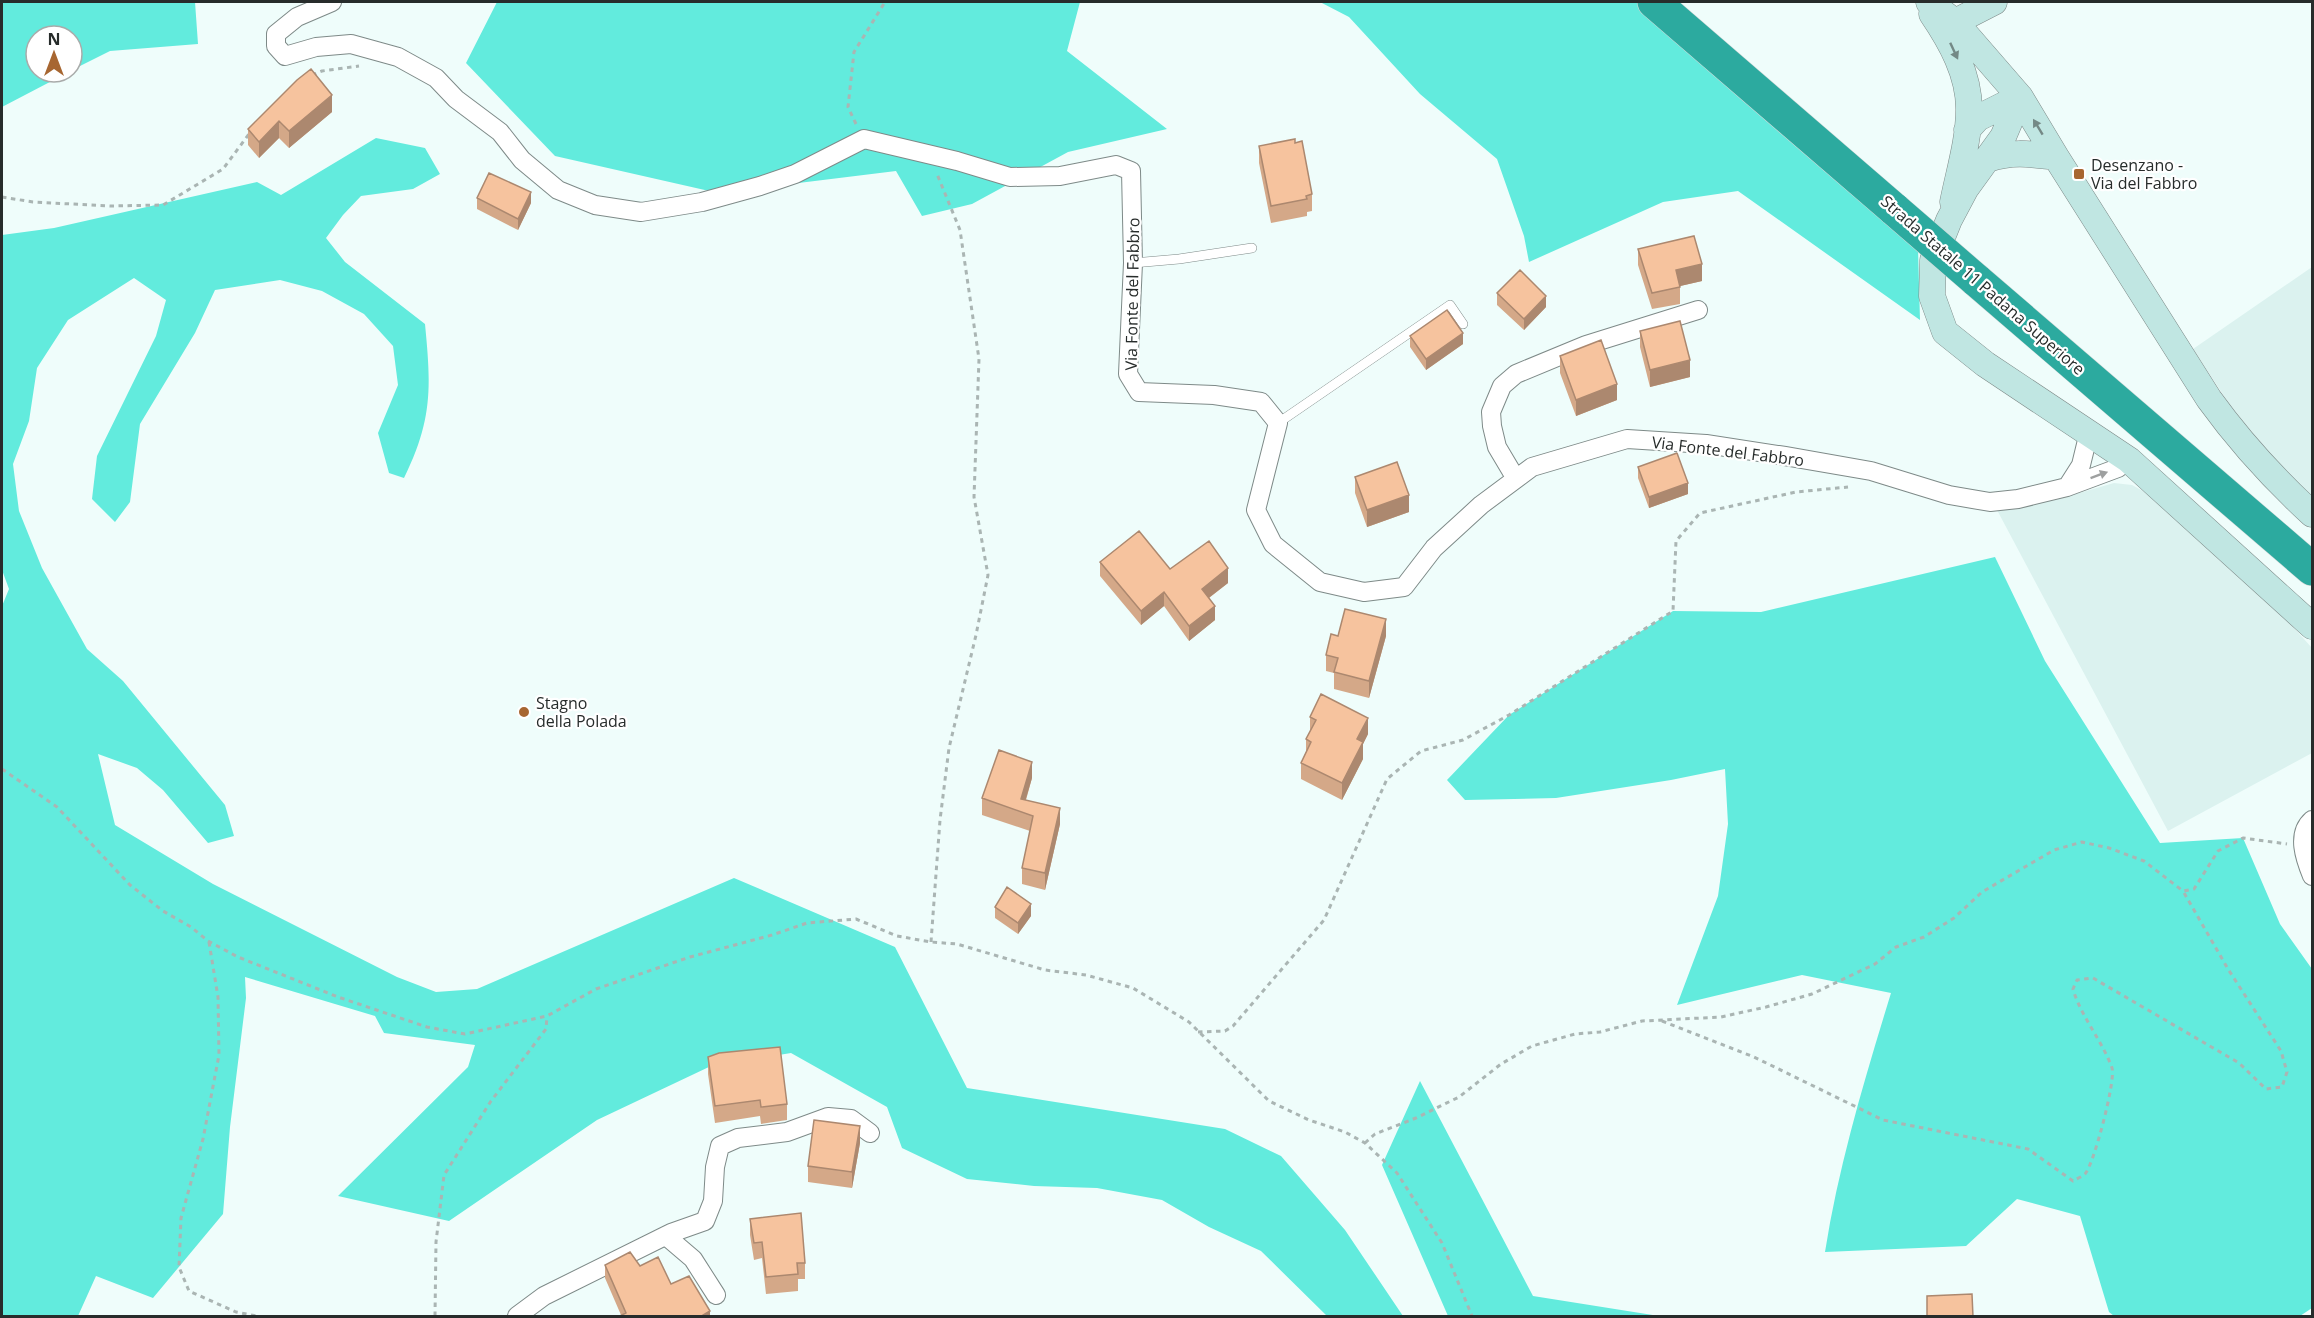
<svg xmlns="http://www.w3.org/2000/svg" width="2314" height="1318" font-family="'Open Sans',sans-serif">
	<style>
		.built { fill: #dbf2ef }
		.green { fill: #62ebdd }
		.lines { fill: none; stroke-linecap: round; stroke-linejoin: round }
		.lane-casing { stroke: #7e8a88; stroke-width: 10 }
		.street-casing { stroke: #7e8a88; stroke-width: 20 }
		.secondary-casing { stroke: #7e8a88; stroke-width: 27 }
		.highway-casing { stroke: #d8d9d9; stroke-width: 34 }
		.path { stroke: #aab5b3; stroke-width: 3; stroke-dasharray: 4.5 4.5; stroke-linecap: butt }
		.lane { stroke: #fff; stroke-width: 9 }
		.street { stroke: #fff; stroke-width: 18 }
		.secondary { stroke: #c0e6e2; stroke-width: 26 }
		.highway { stroke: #2caa9f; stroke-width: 33 }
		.highway-bridge-casing { stroke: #d8d9d9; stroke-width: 34; stroke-linecap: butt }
		.highway-bridge { stroke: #2caa9f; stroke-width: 33 }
		.wall { fill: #d4a888 }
		.shaded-wall { fill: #ac886f }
		.building { fill: #f6c39e; stroke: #ac886f; stroke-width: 1.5 }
		.oneway { fill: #748986 }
		.oneway2 { fill: #9ea0a0 }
		.poi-dot { fill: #a76631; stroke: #fff; stroke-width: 2 }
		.labels { text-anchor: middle; stroke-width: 4.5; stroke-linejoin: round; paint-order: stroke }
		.poi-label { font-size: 16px; fill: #272c2b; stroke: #fff; text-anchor: start }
		.street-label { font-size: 16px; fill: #272c2b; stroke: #fff }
	</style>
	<rect width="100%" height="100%" fill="#effdfb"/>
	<!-- built -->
	<path class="built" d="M2312,267V498L2296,484L2245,428L2193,349Z
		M2114,483L2132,485L2197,520L2312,648V753L2168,831L1997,510L2055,500Z"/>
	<!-- green -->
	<path class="green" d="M2,2H195L198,44L110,51L72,70V36H36V72H69L2,107Z
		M497,2H1080L1067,51L1167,129L1068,152L972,204L922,216L896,171L718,193L555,156L466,63Z
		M1320,2H1640L1918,248L1920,320L1738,191L1663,202L1529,262L1524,236L1497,159L1420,94L1349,17Z
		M376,138L425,148L440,174L413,189L361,196L343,215L326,238L345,262L425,324C431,386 433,419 404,478L389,473L378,433L398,385L393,346L364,314L322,291L280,280L215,290L195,333L140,424L130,502L115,522L92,499L97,456L156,336L166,300L134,278L68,320L37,368L29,421L13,464L19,511L42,568L87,649L123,681L225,805L234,836L208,843L163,790L137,768L98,754L115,825L213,884L397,977L436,992L477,989L734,878L895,947L967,1088L1225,1129L1281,1156L1345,1230L1403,1316H1327L1261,1251L1209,1227L1162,1200L1097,1188L1034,1186L967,1179L902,1148L887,1107L791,1053L711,1066L597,1120L449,1221L338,1196L468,1067L475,1045L384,1033L375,1016L245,977L246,998L230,1127L223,1214L153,1298L96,1276L78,1316H2V606L9,589L2,570V235L54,228L257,182L281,195Z
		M1995,557L2045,661L2160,843L2243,838L2280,924L2312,969V1308L2300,1316H2114L2109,1312L2080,1216L2017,1199L1966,1246L1825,1252C1839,1163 1865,1078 1891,993L1802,975L1677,1005L1718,896L1728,824L1725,769L1671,780L1556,798L1465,800L1447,780L1509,715L1673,611L1761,612Z
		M1420,1081L1533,1296L1659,1316H1448L1382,1165Z"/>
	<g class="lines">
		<defs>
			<path id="lane" d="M1133,263L1179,259L1252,248
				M1278,423L1450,305L1463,324"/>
			<path id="street" d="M332,2L297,17L276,34V46L285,56L316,47L351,44L398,57L436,78L456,99L500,132L522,160L558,190L595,205L641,212L702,202L760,186L795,174L864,139L957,161L1010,177L1060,176L1116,165L1131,171L1133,263L1128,374L1139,392L1214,395L1261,402L1278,423L1256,510L1273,544L1320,582L1364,592L1404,587L1434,548L1481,505L1532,467L1627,439L1706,444L1785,456L1871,471L1949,495L1990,502L2018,499L2067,487L2118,468L2129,460
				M1516,479L1497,447L1492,426L1491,412L1502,386L1516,374L1586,345L1698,310
				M2067,487L2081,465L2089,432
				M2312,820C2296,834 2305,859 2312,876
				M666,1236L693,1259L716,1295
				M517,1316L544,1296L671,1233L705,1221L713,1201L715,1167L720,1146L738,1138L787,1132L828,1117L851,1119L870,1133"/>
			<path id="secondary" d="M1929,2L1955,22L2020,97L2056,157L2209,399C2240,442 2274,479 2312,514
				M1932,14C1951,42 1969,74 1969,109C1969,140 1959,172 1953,202
				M1955,22L1994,2
				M2020,97L2003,137L1966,188L1949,220L1933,260L1932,296L1945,332L1985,364L2129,460L2312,626
				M1967,130L1978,118L2020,97
				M1988,159C2014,151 2030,154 2056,157"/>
			<path id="highway" d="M1654,2L1895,210
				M1976,280L2312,569"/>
		</defs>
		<!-- lane casing -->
		<use href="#lane" class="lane-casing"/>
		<!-- street casing -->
		<use href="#street" class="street-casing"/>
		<!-- secondary casing -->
		<use href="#secondary" class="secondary-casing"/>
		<!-- highway casing -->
		<use href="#highway" class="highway-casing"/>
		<!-- path -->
		<path class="path" d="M312,75L322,71L359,66
			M856,124L848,107L854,52L885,2
			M2,197L33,202L110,206L163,205L223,169L249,134
			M2,769L57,807L130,885L163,911L191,927L208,941L238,957L338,997L427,1027L465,1034L547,1016L596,989L690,957L772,935L807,923L856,919L897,936L931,942L957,944L1045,970L1086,975L1133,988L1189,1022L1269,1101L1309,1120L1345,1132L1365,1143L1397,1173L1442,1243L1472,1316
			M209,942L218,997L219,1055L203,1139L181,1218L179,1267L189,1291L236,1312L257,1316
			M931,942L940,820L949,748L976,635L988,575L974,497L979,359L960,230L937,174
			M1662,1021L1754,1057L1883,1120L2028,1149L2073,1181C2076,1179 2082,1177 2085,1174C2094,1164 2116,1080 2112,1068C2102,1040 2081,1017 2073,989L2077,980L2093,978L2239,1063L2266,1089L2282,1087L2287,1072L2281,1051L2228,969L2183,891
			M1198,1032L1225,1031L1233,1026L1324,920L1387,779L1421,751L1463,740L1509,715L1673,611L1676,541L1700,513L1796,492L1848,487
			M1365,1143L1375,1134L1416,1118L1459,1097L1501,1064L1532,1046L1575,1034L1600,1032L1642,1021L1721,1017L1766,1007L1812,994L1875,964L1896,947L1924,937L1954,918L1982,892L2054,850L2082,842L2109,848L2144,861L2183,891L2194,889L2218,851L2243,838L2287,844
			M435,1316L436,1242L444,1175L491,1101L546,1029L547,1016"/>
		<!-- lane -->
		<use href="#lane" class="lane"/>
		<!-- street -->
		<use href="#street" class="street"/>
		<!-- secondary -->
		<use href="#secondary" class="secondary"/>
		<!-- highway -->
		<use href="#highway" class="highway"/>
		<defs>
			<path id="highway-bridge" d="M1895,210L1976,280"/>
		</defs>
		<!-- highway-bridge casing -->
		<use href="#highway-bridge" class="highway-bridge-casing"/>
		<!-- highway-bridge -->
		<use href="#highway-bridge" class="highway-bridge"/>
	</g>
	<!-- wall -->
	<path class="wall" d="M297,80L332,112L289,148L279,138L259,158L248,145V129Z
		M1259,146L1312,194V211L1307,212V216L1271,223L1259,163Z
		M477,198L531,203L518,230L477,209Z
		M1638,249L1702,281L1680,286V304L1652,309L1638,265Z
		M1497,293L1546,307L1524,330L1497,305Z
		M1640,331L1690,377L1650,387L1640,347Z
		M1410,336L1463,344L1426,370L1410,347Z
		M1560,356L1617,400L1576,416L1560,373Z
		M1638,467L1688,494L1649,508L1638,478Z
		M1355,477L1409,512L1367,527L1355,493Z
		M1100,562L1170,569L1228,583L1209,598L1215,620L1189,641L1164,606L1141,625L1100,576Z
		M1338,636H1386L1369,698L1334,689V673L1326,671V655Z
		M1310,717L1368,734L1363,744V759L1342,800L1301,779V763L1306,752V739L1310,732Z
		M1032,778L1026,800L1060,824L1045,890L1022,884V868L1030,831L982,815V798Z
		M995,907L1031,916L1018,934L995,918Z
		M708,1057L787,1104V1120L761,1124L760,1116L715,1123L708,1074Z
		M860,1143L852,1188L808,1182V1166Z
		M750,1219L805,1263V1279H798V1291L766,1294L762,1258L754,1260L750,1235Z
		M605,1265L640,1266L671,1284L710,1317L621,1315L605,1278Z"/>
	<!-- shaded-wall -->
	<path class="shaded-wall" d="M332,95V112L289,148V131Z
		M279,121V138L259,158V142Z
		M531,192V203L518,230V219Z
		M1702,264V281L1676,287V270Z
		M1546,296V307L1524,330V319Z
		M1463,333V344L1426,370V359Z
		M1690,360V377L1650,387V370Z
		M1617,384V400L1576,416V400Z
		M1688,483V494L1649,508V497Z
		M1409,495V512L1367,527V510Z
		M1228,568V583L1202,603V589Z
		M1164,592V606L1141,625V611Z
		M1215,606V620L1189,641V626Z
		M1386,619V636L1369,698V681Z
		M1368,718V734L1363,744V759L1342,800V783L1357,739Z
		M1032,762V778L1022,812L1021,799Z
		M1060,808V824L1045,890V873Z
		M1031,904V916L1018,934V923Z
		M860,1126V1143L852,1188V1172Z
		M710,1311V1317H700Z"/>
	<!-- building -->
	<path class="building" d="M311,69L332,95L289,131L279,121L259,142L248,129L297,80Z
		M1295,139V143L1302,141L1312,194L1306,196L1307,199L1271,206L1259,146Z
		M489,173L531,192L518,219L477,198Z
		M1694,236L1702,264L1676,270L1680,287L1652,293L1638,249Z
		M1520,270L1546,296L1524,319L1497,293Z
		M1447,310L1463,333L1426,359L1410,336Z
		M1680,321L1690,360L1650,370L1640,331Z
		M1601,340L1617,384L1576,400L1560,356Z
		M1677,453L1688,483L1649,497L1638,467Z
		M1397,462L1409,495L1367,510L1355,477Z
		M1139,531L1170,569L1209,541L1228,568L1202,589L1215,606L1189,626L1164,592L1141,611L1100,562Z
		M1345,609L1386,619L1369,681L1334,672L1338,658L1326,655L1331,634L1338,636Z
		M1321,694L1368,718L1357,739L1363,742L1342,783L1301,763L1311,742L1306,739L1316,720L1310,717Z
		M999,750L1032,762L1021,799L1060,808L1045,873L1022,868L1033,816L982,798Z
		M1007,887L1031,904L1018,923L995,907Z
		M780,1047L787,1104L761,1107L760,1100L715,1106L708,1057L719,1053Z
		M814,1120L860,1126L852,1172L808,1166Z
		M801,1213L805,1263H797L798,1274L766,1277L762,1242L754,1243L750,1219Z
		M630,1252L640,1266L658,1257L671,1284L689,1276L710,1311L700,1317H618L626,1313L605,1265Z
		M1972,1294L1973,1317H1927V1296Z"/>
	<!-- one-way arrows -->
	<defs><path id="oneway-solid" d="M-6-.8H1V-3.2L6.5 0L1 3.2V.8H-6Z" transform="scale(1.5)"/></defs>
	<g class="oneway">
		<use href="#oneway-solid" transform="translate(1954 51) rotate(65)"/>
		<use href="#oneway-solid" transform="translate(2038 127) rotate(-121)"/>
	</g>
	<use class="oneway2" href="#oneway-solid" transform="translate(2099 475) rotate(-20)"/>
	<!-- markers -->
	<g class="poi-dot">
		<rect x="2073" y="168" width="12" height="12" rx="3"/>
		<circle cx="524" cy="712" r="6"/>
	</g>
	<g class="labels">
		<!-- poi labels -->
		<g class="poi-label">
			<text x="2091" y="171">Desenzano -<tspan x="2091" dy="18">Via del Fabbro</tspan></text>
			<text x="536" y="709">Stagno<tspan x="536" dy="18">della Polada</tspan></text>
		</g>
		<!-- street labels -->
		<g class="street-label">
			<text transform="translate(1983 285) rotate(41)" y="6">Strada Statale 11 Padana Superiore</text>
			<text transform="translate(1132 294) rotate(-89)" y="6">Via Fonte del Fabbro</text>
			<text transform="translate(1728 451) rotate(7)" y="6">Via Fonte del Fabbro</text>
		</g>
	</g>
	<!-- border -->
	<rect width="2314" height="1318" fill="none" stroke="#272c2b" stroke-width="6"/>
	<!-- north arrow -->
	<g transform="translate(54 54)"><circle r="28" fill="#ffffff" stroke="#a9abaa" stroke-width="1.5"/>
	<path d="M0-4.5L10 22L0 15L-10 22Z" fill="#a76631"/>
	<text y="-9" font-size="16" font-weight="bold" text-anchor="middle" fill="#272c2b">N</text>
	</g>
</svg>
